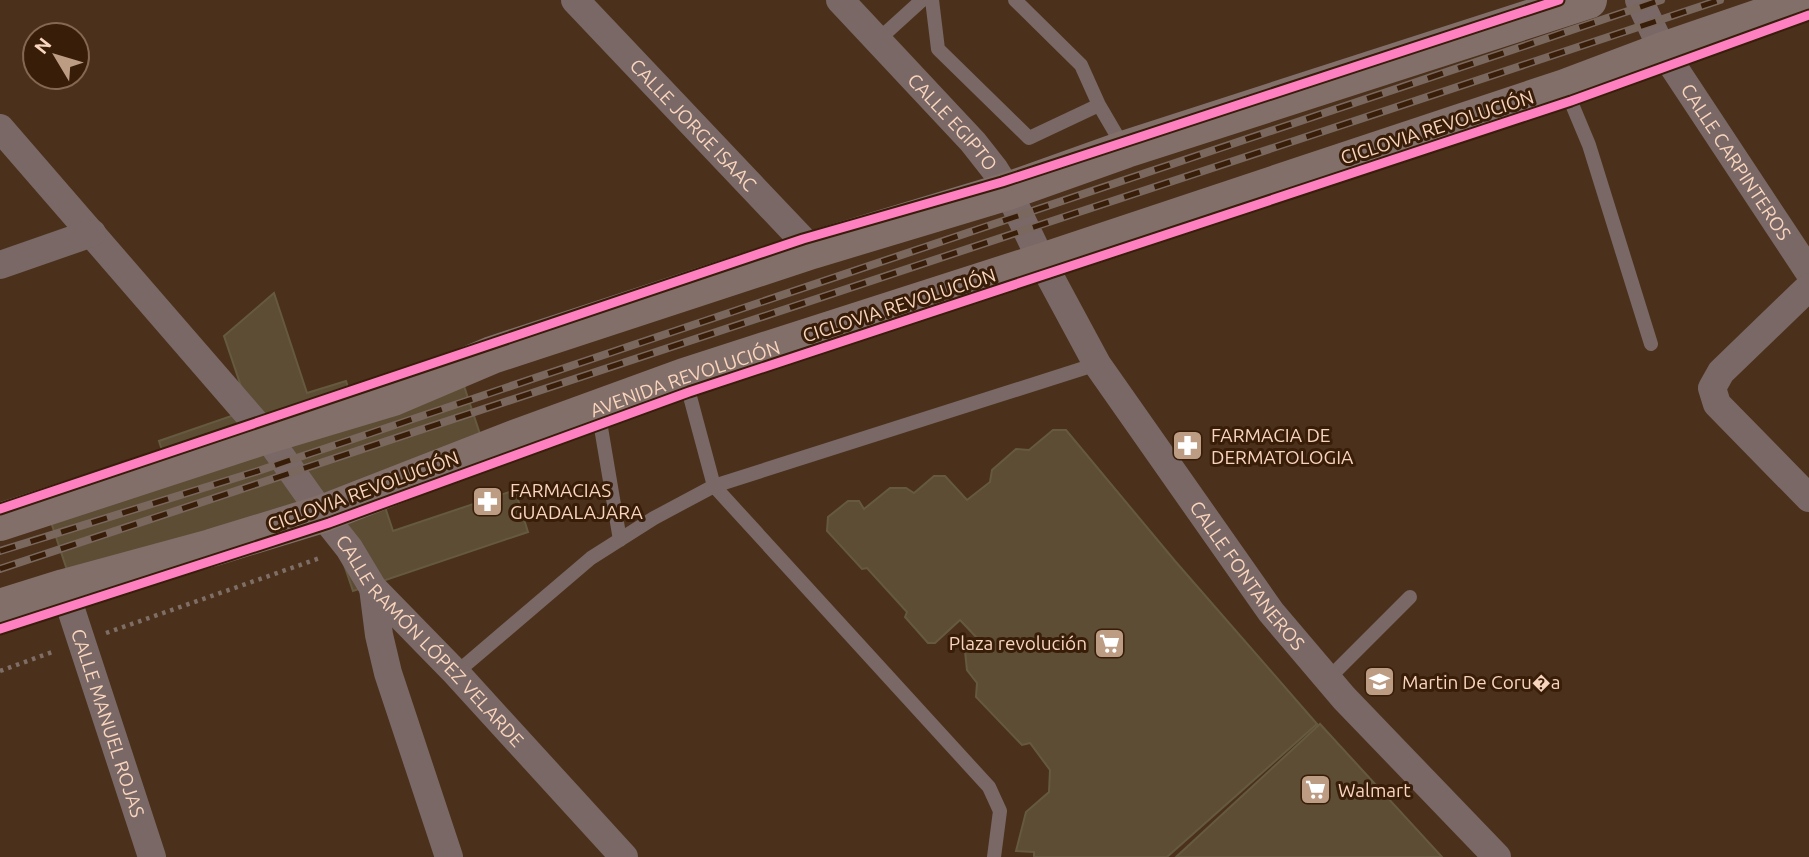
<svg xmlns="http://www.w3.org/2000/svg" width="1809" height="857" font-family="Ubuntu,sans-serif">
	<style>
		.building { fill: #5c4d34; stroke: #655a40; stroke-width: 2 }
		.lines { fill: none; stroke-linecap: round; stroke-linejoin: round }
		.path { stroke: #7f6e67; stroke-width: 4.5; stroke-dasharray: 3.5 5; stroke-linecap: butt }
		.lane { stroke: #796866; stroke-width: 14 }
		.street { stroke: #796866; stroke-width: 28 }
		.primary { stroke: #836f6a; stroke-width: 38 }
		.rail-casing { stroke: #7a685e; stroke-width: 8 }
		.rail { stroke: #381d09; stroke-width: 5; stroke-dasharray: 16; stroke-linecap: butt }
		.cycleway-casing { stroke: #381d09; stroke-width: 13 }
		.cycleway { stroke: #ff80c0; stroke-width: 9 }
		.labels { text-anchor: middle; stroke-width: 6; stroke-linejoin: round; paint-order: stroke }
		.street-label { font-size: 19px; fill: #fad5bd; stroke: #381d09 }
		.poi-label { font-size: 19px; fill: #fad5bd; stroke: #381d09; text-anchor: start }
	</style>
	<rect width="100%" height="100%" fill="#4b311b"/>
	<!-- building -->
	<path class="building" d="M274,293L307,393L346,381L352,400L457,365L481,437L379,489L393,531L515,490L528,532L353,591L325,508L70,579L45,504L166,463L159,441L249,410L224,336Z
		M1053,430H1066L1175,561L1317,724L1167,857H1034V852L1016,851L1026,812L1049,792L1050,770L1030,743L1022,745L976,697L977,683L967,670L965,651L978,639L960,620L935,643H928L905,617L907,612L867,568L862,569L827,531L828,517L848,501H859L864,509L890,488H906L914,493L934,476H945L967,500L990,482L992,470L1016,449L1029,450Z
		M1320,724L1442,857H1176Z"/>
	<g class="lines">
		<!-- path -->
		<path class="path" d="M106,633L320,558
			M0,671L55,651"/>
		<!-- lane -->
		<path class="lane" d="M932,0L938,49L1029,138L1099,105
			M1015,0L1081,65L1099,105L1123,146
			M878,40L922,0
			M1566,90L1589,145L1651,344
			M685,378L714,486L989,787L1000,811L994,857
			M598,410L620,540
			M456,673L591,558L654,518L714,486L1097,364
			M1328,679L1410,597"/>
		<!-- street -->
		<g class="street">
			<path id="s1" d="M575,0L812,250"/>
			<path id="s2" d="M840,0L973,142L995,170L1008,191L1042,262L1097,364L1271,612L1344,698L1497,857"/>
			<path id="s3" d="M1639,0L1663,51L1809,272"/>
			<path id="s4" d="M0,128L266,435L322,514L349,548L373,588L456,673L624,857"/>
			<path d="M0,265L92,233"/>
			<path d="M1809,287L1721,372L1712,388L1717,404L1809,498"/>
			<path id="s5" d="M64,588L152,857"/>
			<path d="M373,588L379,635L388,673L449,857"/>
		</g>
		<!-- primary -->
		<g class="primary">
			<path d="M0,522L266,435L393,397L492,355L812,250L1008,191L1126,149L1588,0"/>
			<path id="s6" d="M0,608L64,588L211,548L322,514L517,438L684,377L1042,262L1565,88L1663,51L1809,1"/>
		</g>
		<defs>
			<path id="rail" d="M0,551L258,471L1661,0
				M0,569L1720,0"/>
		</defs>
		<!-- rail casing -->
		<use href="#rail" class="rail-casing"/>
		<!-- rail -->
		<use href="#rail" class="rail"/>
		<defs>
			<path id="cycleway" d="M0,509L803,239L1002,182L1559,0
				M0,629L329,523L689,392L1571,101L1809,15"/>
		</defs>
		<!-- cycleway casing -->
		<use href="#cycleway" class="cycleway-casing"/>
		<!-- cycleway -->
		<use href="#cycleway" class="cycleway"/>
	</g>
	<!-- icons -->
	<defs>
		<symbol id="pharmacy-square" viewBox="-11 -11 22 22"><rect x="-9" y="-9" width="18" height="18" rx="4" fill="#bd9c84" stroke="#381d09"/><path d="M-2-6h4v4h4v4h-4v4h-4v-4h-4v-4h4Z" fill="#fff"/></symbol>
		<symbol id="supermarket-square" viewBox="-11 -11 22 22"><rect x="-9" y="-9" width="18" height="18" rx="4" fill="#bd9c84" stroke="#381d09"/><path d="M-6-5.5h2.5l.6 2H6L4.5 2H-2.5L-4.4-4H-6ZM-1.5 3.2a1.3 1.3 0 1 0 .1 0ZM3 3.2a1.3 1.3 0 1 0 .1 0Z" fill="#fff"/></symbol>
		<symbol id="school-square" viewBox="-11 -11 22 22"><rect x="-9" y="-9" width="18" height="18" rx="4" fill="#bd9c84" stroke="#381d09"/><path d="M0-5L7-2L0 1L-7-2ZM-4 1L0 2.5L4 1V4Q0 6-4 4Z" fill="#fff"/></symbol>
	</defs>
	<g fill-rule="evenodd">
		<use href="#pharmacy-square" x="1170" y="428" width="35" height="35"/>
		<use href="#pharmacy-square" x="470" y="484" width="35" height="35"/>
		<use href="#supermarket-square" x="1092" y="626" width="35" height="35"/>
		<use href="#school-square" x="1362" y="664" width="35" height="35"/>
		<use href="#supermarket-square" x="1298" y="772" width="35" height="35"/>
	</g>
	<g class="labels">
		<!-- street labels -->
		<g class="street-label">
			<text dy="7" stroke="none"><textPath href="#s2" startOffset="166">CALLE EGIPTO</textPath></text>
			<text dy="7" stroke="none"><textPath href="#s1" startOffset="172">CALLE JORGE ISAAC</textPath></text>
			<text transform="translate(1437 127) rotate(-18)" y="7">CICLOVIA REVOLUCIÓN</text>
			<text dy="7" stroke="none"><textPath href="#s3" startOffset="189">CALLE CARPINTEROS</textPath></text>
			<text transform="translate(899 305) rotate(-18)" y="7">CICLOVIA REVOLUCIÓN</text>
			<text dy="7" stroke="none"><textPath href="#s6" startOffset="723">AVENIDA REVOLUCIÓN</textPath></text>
			<text transform="translate(363 491) rotate(-20)" y="7">CICLOVIA REVOLUCIÓN</text>
			<text dy="7" stroke="none"><textPath href="#s2" startOffset="709">CALLE FONTANEROS</textPath></text>
			<text dy="7" stroke="none"><textPath href="#s4" startOffset="670">CALLE RAMÓN LÓPEZ VELARDE</textPath></text>
			<text dy="7" stroke="none"><textPath href="#s5" startOffset="142">CALLE MANUEL ROJAS</textPath></text>
		</g>
		<!-- poi labels -->
		<g class="poi-label">
			<text x="1211" y="442">FARMACIA DE<tspan x="1211" dy="22">DERMATOLOGIA</tspan></text>
			<text x="510" y="497">FARMACIAS<tspan x="510" dy="22">GUADALAJARA</tspan></text>
			<text x="1087" y="650" text-anchor="end">Plaza revolución</text>
			<text x="1402" y="689">Martin De Coru�a</text>
			<text x="1338" y="797">Walmart</text>
		</g>
	</g>
	<!-- north arrow -->
	<g transform="translate(56 56) rotate(308)"><circle r="33" fill="#381d09" stroke="#866751" stroke-width="2"/>
	<path d="M0-5L12 26L0 18L-12 26Z" fill="#bd9c84"/>
	<text y="-10" font-size="19" font-weight="bold" text-anchor="middle" fill="#fad5bd">N</text>
	</g>
</svg>
